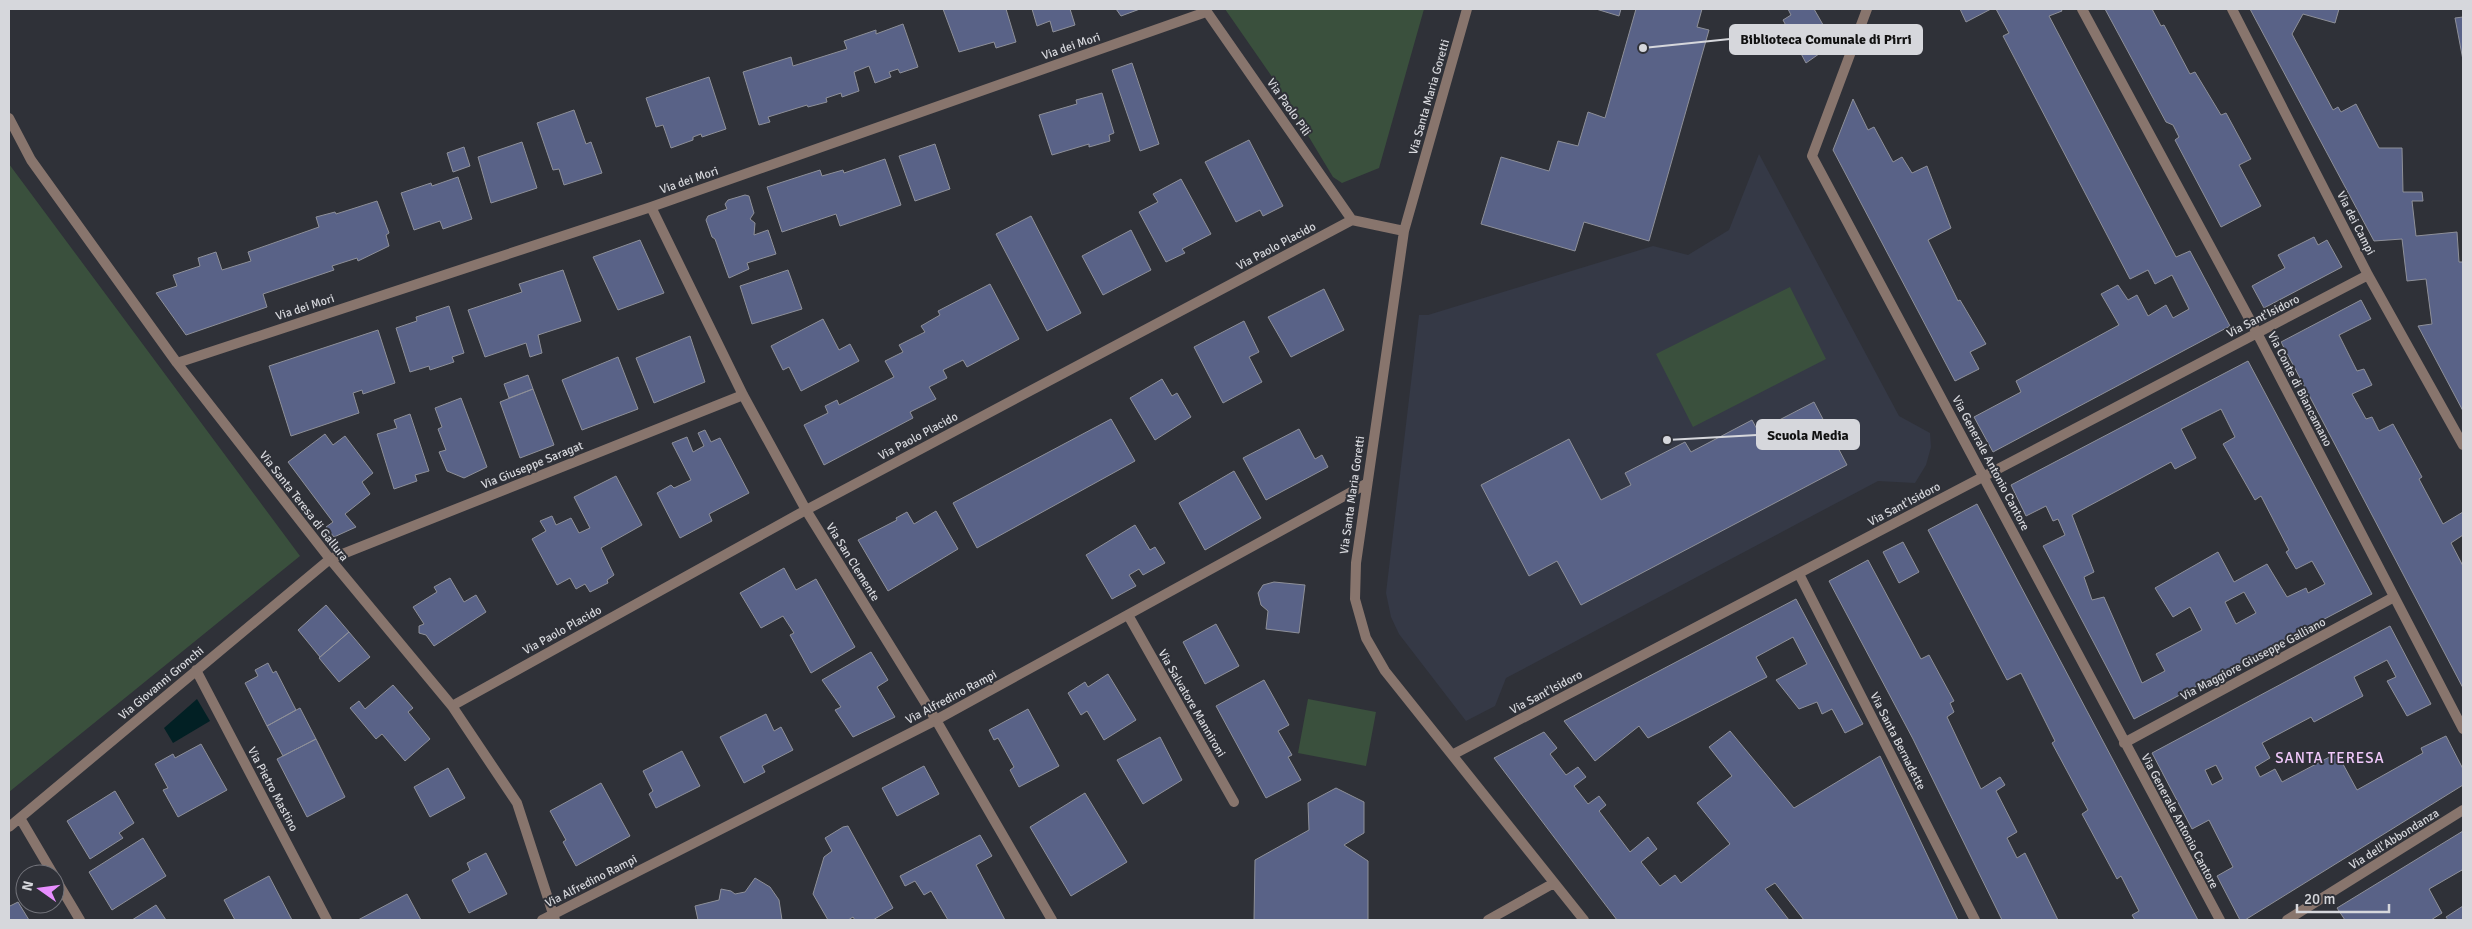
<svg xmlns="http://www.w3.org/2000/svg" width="2472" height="929" font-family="Signika,sans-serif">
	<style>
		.built { fill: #353946 }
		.green { fill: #3a503d }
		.water { fill: #022024 }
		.building { fill: #596287; stroke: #8e9099; fill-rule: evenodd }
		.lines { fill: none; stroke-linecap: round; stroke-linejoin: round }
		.street { stroke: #88756d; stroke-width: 10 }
		.labels { text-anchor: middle; stroke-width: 4; stroke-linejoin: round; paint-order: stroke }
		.street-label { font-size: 12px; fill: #d6d7dc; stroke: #2f3138 }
		.quarter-label { font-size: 15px; letter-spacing: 1px; fill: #f1c9fb; stroke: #2f3138 }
		.leader { fill: none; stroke: #d6d7dc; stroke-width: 2 }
		.callout-dot { fill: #d6d7dc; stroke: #2f3138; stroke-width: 2 }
		.callout { fill: #d6d7dc; stroke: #d6d7dc; stroke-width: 2 }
		.callout-label { font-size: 14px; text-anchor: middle; font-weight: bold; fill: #111 }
	</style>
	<rect width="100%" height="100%" fill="#2f3138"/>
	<!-- built -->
	<path class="built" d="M1759,154L1899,416L1930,433L1931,447L1926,465L1915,483L1878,481L1506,678L1495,706L1466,721L1399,634L1391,617L1386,593L1419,315H1428L1653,246L1688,255L1729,230Z"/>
	<!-- green -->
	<path class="green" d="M1225,9H1424L1379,168L1342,183L1333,177L1277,84Z
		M9,164L300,556L9,792Z
		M1790,287L1826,359L1693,427L1656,354Z
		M1308,699L1376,712L1366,766L1298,753Z"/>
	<!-- water -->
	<path class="water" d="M197,699L210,721L173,743L164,728Z"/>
	<!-- building -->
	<path class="building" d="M943,9H1006L1016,42L996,48L994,42L959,52Z
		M1032,9H1070L1075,25L1053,32L1050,21L1037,26Z
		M1116,9H1140L1121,16Z
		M1596,9H1621L1619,16Z
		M1636,9H1702L1697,27L1709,30L1649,241L1584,222L1575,251L1481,224L1501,157L1549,171L1558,141L1578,146L1588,112L1605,118Z
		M1788,9H1814L1830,37L1826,49L1806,63L1783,20L1791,15Z
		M1960,9H1991L1966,22Z
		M1996,9H2061L2062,11L2049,16L2176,257L2190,251L2230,326L1993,452L1974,417L2021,392L2016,381L2119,325L2101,294L2118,285L2128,300L2137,295L2148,316L2166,305L2173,318L2189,309L2172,275L2155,284L2148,270L2130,279L2003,36L2009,33Z
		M2105,9H2152L2161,26L2164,25L2190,74L2195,72L2221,115L2226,113L2251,159L2239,165L2261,206L2221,227L2175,140L2179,137L2173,125L2166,122Z
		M2250,9H2339L2335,23L2303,14L2292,34L2333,110L2338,107L2341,112L2356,104L2379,148H2402L2403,192H2422L2423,201H2412L2416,236L2457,232L2459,262H2463V411L2418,326L2432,324L2426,279L2407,281L2402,239L2374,241Z
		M2463,17V60L2455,18Z
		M903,24L918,67L900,73L898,69L889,72L891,77L875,83L869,66L854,72L859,91L842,97L841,93L826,98L827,102L808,107L807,105L768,117L770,122L759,125L743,72L791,57L793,66L847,49L844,41L876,30V34Z
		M1132,63L1159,144L1140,151L1112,70Z
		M709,77L726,129L702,137L701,134L693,137V140L671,148L663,125L656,127L646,98Z
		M1102,93L1114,133L1109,135L1110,141L1089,147V144L1052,155L1039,115L1077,104L1076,100Z
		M1853,99L1868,130L1874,127L1893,162L1902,157L1912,173L1927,166L1951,228L1928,240L1958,301L1960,300L1986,344L1970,352L1979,369L1955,381L1833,150Z
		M574,110L586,144L591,142L602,173L564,185L559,169L553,170L537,123Z
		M1249,140L1283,206L1263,216L1260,210L1236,222L1205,162Z
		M522,142L537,188L491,203L478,157Z
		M935,144L950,189L915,201L899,156Z
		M464,147L470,166L453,172L447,153Z
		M885,159L901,205L840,226L836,214L782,232L767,187L820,170L822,176L843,170L844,173Z
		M458,177L472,219L443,229L440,221L414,230L401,193L431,183L432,186Z
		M1181,179L1211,234L1182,249L1185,253L1166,262L1139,212L1158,202L1153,194Z
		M745,195L749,196L754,213L750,219L755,223L754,235L768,230L776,254L747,263L749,269L729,278L715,239L712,237L706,220L708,216L727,209L725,204L728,200Z
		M377,201L389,233L386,235L389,246L358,261L357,258L332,266L334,270L263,294L267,307L186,335L156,293L177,286L173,275L200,266L198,258L216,252L222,270L251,261L248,252L319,227L316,217L335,212L336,214Z
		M1031,216L1081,313L1047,331L996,234Z
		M1131,230L1151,270L1103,295L1082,256Z
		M2314,237L2318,245L2327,240L2342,267L2264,308L2252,286L2285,268L2278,255Z
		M640,240L664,293L618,310L593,257Z
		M563,270L581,321L538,335L542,353L530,357L526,343L485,357L468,310L522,292L519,284Z
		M788,270L802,309L752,324L740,286Z
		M990,284L1019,339L967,367L963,360L943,370L947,378L929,387L936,399L910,412L913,418L824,465L804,425L828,413L825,406L837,400L839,405L894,377L885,361L903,352L899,345L925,332L921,326L940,315L938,311Z
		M1324,289L1344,330L1291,357L1268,317Z
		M2361,300L2371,319L2339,335L2357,371L2364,369L2372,385L2352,394L2366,419L2372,417L2379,431L2393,424L2422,477L2419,479L2443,524L2463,512V535L2451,543L2463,566V688L2281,342Z
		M449,306L464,353L452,357L454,362L430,370L429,366L410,372L396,328L417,321L416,317Z
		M823,319L839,350L850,344L859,361L801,391L789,367L783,370L771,346Z
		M1244,321L1259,352L1249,357L1262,382L1223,403L1194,347Z
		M378,330L395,383L363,394L362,390L353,393L359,413L291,436L269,366Z
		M690,336L705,382L654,403L636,358Z
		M618,357L638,409L582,430L562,380Z
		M2248,361L2372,594L2134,719L2043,546L2065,535L2058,519L2053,521L2046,506L2026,516L2011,485ZM2221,409L2235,437L2223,444L2255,500L2261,496L2289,550L2286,552L2296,569L2312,561L2325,584L2308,593L2306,588L2287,597L2267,564L2234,582L2218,552L2155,588L2173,617L2190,607L2202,630L2156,654L2165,671L2142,683L2104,597L2092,600L2084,577L2094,572L2072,515L2171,462L2175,469L2196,458L2181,429ZM2244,592L2256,613L2236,624L2225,602Z
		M528,375L533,389L509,398L504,384Z
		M1162,379L1172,396L1177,393L1191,417L1155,440L1130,398Z
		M533,389L554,445L520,458L500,402Z
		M461,398L487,467L464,478L447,471L439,452L446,450L438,429L442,427L435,408Z
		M1814,402L1847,465L1581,605L1557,561L1529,576L1481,485L1569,439L1601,500L1631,485L1625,473L1685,442L1691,452L1752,420L1758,431Z
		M410,414L429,471L415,475L417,481L394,489L377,434L397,428L394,420Z
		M1111,419L1135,461L977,548L953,503Z
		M1299,429L1315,459L1322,455L1328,467L1266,500L1243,458Z
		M705,430L711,442L720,438L749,493L709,514L712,521L680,538L657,493L671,485L674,488L691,480L672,443L687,437L693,452L704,446L698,433Z
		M325,434L333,445L345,436L373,473L362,482L370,494L345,514L356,527L334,537L326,527L333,522L288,462Z
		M1234,471L1261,518L1205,550L1179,503Z
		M616,476L642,525L601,548L614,575L607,580L608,583L590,592L585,584L576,589L570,578L557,585L532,539L546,531L540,521L552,516L556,525L571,518L579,533L590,528L574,497Z
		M1977,504L2198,920H2135L2132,915L2139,911L2121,876L2117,879L2082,814L2088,810L2052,743L2055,741L2021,673L2007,680L1928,530Z
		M936,511L958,549L888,591L858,540L897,520L896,518L907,512L914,524Z
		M1135,525L1150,550L1155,547L1165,563L1143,575L1139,569L1129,575L1136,586L1112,599L1086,555Z
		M1903,542L1919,572L1899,583L1883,552Z
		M1868,560L1921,659L1929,655L1954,701L1950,703L1954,712L1947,717L1981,789L2000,777L2005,785L1996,791L2017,832L2007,838L2017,858L2025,853L2058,920H2002L1913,739L1829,581Z
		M784,568L796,590L816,579L855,647L811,673L790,635L794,633L783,616L761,628L740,593Z
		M450,578L464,602L476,595L486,612L434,646L426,635L419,633V626L424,624L413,607L437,592L434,587Z
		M1274,582L1305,585L1299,633L1266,629L1268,611L1261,605L1258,593L1263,585Z
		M1796,599L1863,724L1845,733L1832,709L1822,714L1817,702L1799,709L1776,680L1807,664L1793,637L1756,657L1767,677L1648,738L1639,726L1595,761L1564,721Z
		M326,605L349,632L320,657L298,630Z
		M1216,624L1239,666L1205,684L1183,642Z
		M2390,626L2431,704L2407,716L2387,681L2396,677L2387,660L2354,677L2363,696L2314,722L2311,717L2262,743L2270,758L2255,767L2260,777L2275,769L2282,782L2337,753L2357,790L2423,753L2421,748L2446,736L2463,769V785L2245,920H2240L2217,876L2233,867L2209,820L2192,829L2152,753ZM2216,765L2223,779L2212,785L2205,770Z
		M349,632L370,657L339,682L319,658Z
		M871,652L888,680L877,687L895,717L853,737L835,710L841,707L822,680Z
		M268,663L273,673L276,671L296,710L267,726L245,683L258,676L255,670Z
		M1108,674L1136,720L1104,740L1087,711L1081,715L1068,693L1085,682L1088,687Z
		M1264,680L1289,725L1278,731L1292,755L1288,757L1301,780L1266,798L1216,706Z
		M393,685L413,708L408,712L430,739L405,761L382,734L376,739L350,708L359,701L365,709Z
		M300,708L316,739L283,756L267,726Z
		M1028,709L1059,766L1019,787L1010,770L1014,767L998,738L994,740L989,730Z
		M766,714L774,731L781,727L793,750L762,766L765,772L744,783L720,737Z
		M1730,731L1794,808L1880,756L1958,920H1804L1775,883L1765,889L1789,920H1617L1494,758L1544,732L1557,748L1550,754L1566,775L1578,767L1586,777L1574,786L1588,804L1599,796L1606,805L1599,811L1630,852L1648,837L1657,849L1641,862L1660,886L1675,875L1681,883L1730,844L1697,803L1732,776L1709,747Z
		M1160,737L1182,780L1143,804L1117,760Z
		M316,739L345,797L307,817L277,759Z
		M201,744L227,790L178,817L163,790L168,788L155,764L173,754L175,758Z
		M682,751L700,786L656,808L649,794L653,791L643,771Z
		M924,766L939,794L897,816L882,788Z
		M448,768L465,798L430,817L414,787Z
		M601,783L630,836L576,866L563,842L566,840L550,811Z
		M1336,788L1364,802V833L1344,845L1368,861V920H1254L1255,860L1309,830L1308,803Z
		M115,791L134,823L119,833L123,838L90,859L67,821Z
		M1085,793L1127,862L1071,896L1030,827Z
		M848,826L893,908L873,920H855L853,917L848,920H828L813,894L824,857L832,851L825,838L843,827Z
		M2463,831V873L2462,870L2429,889L2442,913L2431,920H2345L2337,908Z
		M980,835L992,856L976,865L1005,920H948L931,891L924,895L915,881L905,886L900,876Z
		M143,838L166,876L112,910L89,872Z
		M486,853L507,894L469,913L452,880L470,870L467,863Z
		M269,876L292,920H235L224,900Z
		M755,878L770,887L779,900L782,920H698L695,906L719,900L721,889L731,891L735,894L745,892Z
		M407,894L421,920H358Z
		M18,902L29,920H9V904L10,906Z
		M156,905L166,920H132Z
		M2463,906V920H2448L2446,917Z"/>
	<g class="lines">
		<!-- street -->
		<path class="street" d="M1205,9L1352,220
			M1467,9L1404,231L1356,563L1355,599L1366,638L1385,671L1584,920
			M1867,9L1812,156L2220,920
			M2082,9L2257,333L2463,729
			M2232,9L2368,275L2463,445
			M9,118L31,160L177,363L330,559L452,706L517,803L555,920
			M651,207L743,395L806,510L936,720L1052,920
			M177,363L651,207L1206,12
			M1799,574L1975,920
			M1128,615L1234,802
			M196,670L327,920
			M452,706L806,510L1352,220L1404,231
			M2124,743L2394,597
			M1452,755L2368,275
			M20,818L53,874
			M9,827L330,559L743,395
			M55,878L80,920
			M542,920L936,720L1366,484
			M1488,920L1554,883
			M2287,920L2463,810"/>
	</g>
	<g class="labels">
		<!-- street labels -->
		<g class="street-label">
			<text transform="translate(1071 46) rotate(-19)" y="4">Via dei Mori</text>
			<text transform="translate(1429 97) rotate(-74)" y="4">Via Santa Maria Goretti</text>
			<text transform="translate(1289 107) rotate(55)" y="4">Via Paolo Pili</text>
			<text transform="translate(689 180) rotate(-19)" y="4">Via dei Mori</text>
			<text transform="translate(2356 223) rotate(63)" y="4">Via dei Campi</text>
			<text transform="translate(1276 246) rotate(-28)" y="4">Via Paolo Placido</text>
			<text transform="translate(305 307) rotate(-18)" y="4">Via dei Mori</text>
			<text transform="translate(2263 316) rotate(-27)" y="4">Via Sant'Isidoro</text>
			<text transform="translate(2300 389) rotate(63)" y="4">Via Conte di Biancamano</text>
			<text transform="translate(918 436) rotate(-28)" y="4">Via Paolo Placido</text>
			<text transform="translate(1991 463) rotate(62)" y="4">Via Generale Antonio Cantore</text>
			<text transform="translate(532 465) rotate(-22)" y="4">Via Giuseppe Saragat</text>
			<text transform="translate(1352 495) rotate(-82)" y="4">Via Santa Maria Goretti</text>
			<text transform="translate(1904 504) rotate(-28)" y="4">Via Sant'Isidoro</text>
			<text transform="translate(304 506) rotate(52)" y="4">Via Santa Teresa di Gallura</text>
			<text transform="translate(853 562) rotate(58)" y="4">Via San Clemente</text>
			<text transform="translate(562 630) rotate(-29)" y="4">Via Paolo Placido</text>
			<text transform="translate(2253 659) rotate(-28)" y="4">Via Maggiore Giuseppe Galliano</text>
			<text transform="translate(161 683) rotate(-40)" y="4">Via Giovanni Gronchi</text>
			<text transform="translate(1546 692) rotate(-28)" y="4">Via Sant'Isidoro</text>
			<text transform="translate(951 697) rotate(-28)" y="4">Via Alfredino Rampi</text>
			<text transform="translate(1192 703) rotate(60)" y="4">Via Salvatore Mannironi</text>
			<text transform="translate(1898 741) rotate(63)" y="4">Via Santa Bernadette</text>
			<text transform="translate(273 789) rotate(62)" y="4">Via Pietro Mastino</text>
			<text transform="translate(2180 821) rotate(62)" y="4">Via Generale Antonio Cantore</text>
			<text transform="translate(2394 839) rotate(-32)" y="4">Via dell'Abbondanza</text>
			<text transform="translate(591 881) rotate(-27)" y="4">Via Alfredino Rampi</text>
		</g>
		<!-- quarter labels -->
		<g class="quarter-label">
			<text x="2330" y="763">SANTA TERESA</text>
		</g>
	</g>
	<!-- callouts -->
	<path class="leader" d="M1643 48L1730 39M1667 440L1757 435"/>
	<g class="callout-dot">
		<circle cx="1643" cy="48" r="5"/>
		<circle cx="1667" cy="440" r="5"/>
	</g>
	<g class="callout">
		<rect x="1730" y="25" width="192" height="29" rx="5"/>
		<rect x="1757" y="420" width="102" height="29" rx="5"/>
	</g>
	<g class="callout-label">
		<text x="1826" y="44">Biblioteca Comunale di Pirri</text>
		<text x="1808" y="440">Scuola Media</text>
	</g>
	<!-- border -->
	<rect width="2472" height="929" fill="none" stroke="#d6d7dc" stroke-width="20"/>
	<!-- north arrow -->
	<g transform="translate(40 889) rotate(284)"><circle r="24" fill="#2f3138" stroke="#72737a"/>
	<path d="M0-4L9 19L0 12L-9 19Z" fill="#e88eff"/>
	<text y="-8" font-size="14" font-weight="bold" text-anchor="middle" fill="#d6d7dc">N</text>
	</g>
	<!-- scale -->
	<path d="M2297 904v8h92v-8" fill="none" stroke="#d6d7dc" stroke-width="2.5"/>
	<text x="2304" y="904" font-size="15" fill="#d6d7dc" stroke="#2f3138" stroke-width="4" paint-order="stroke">20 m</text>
</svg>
